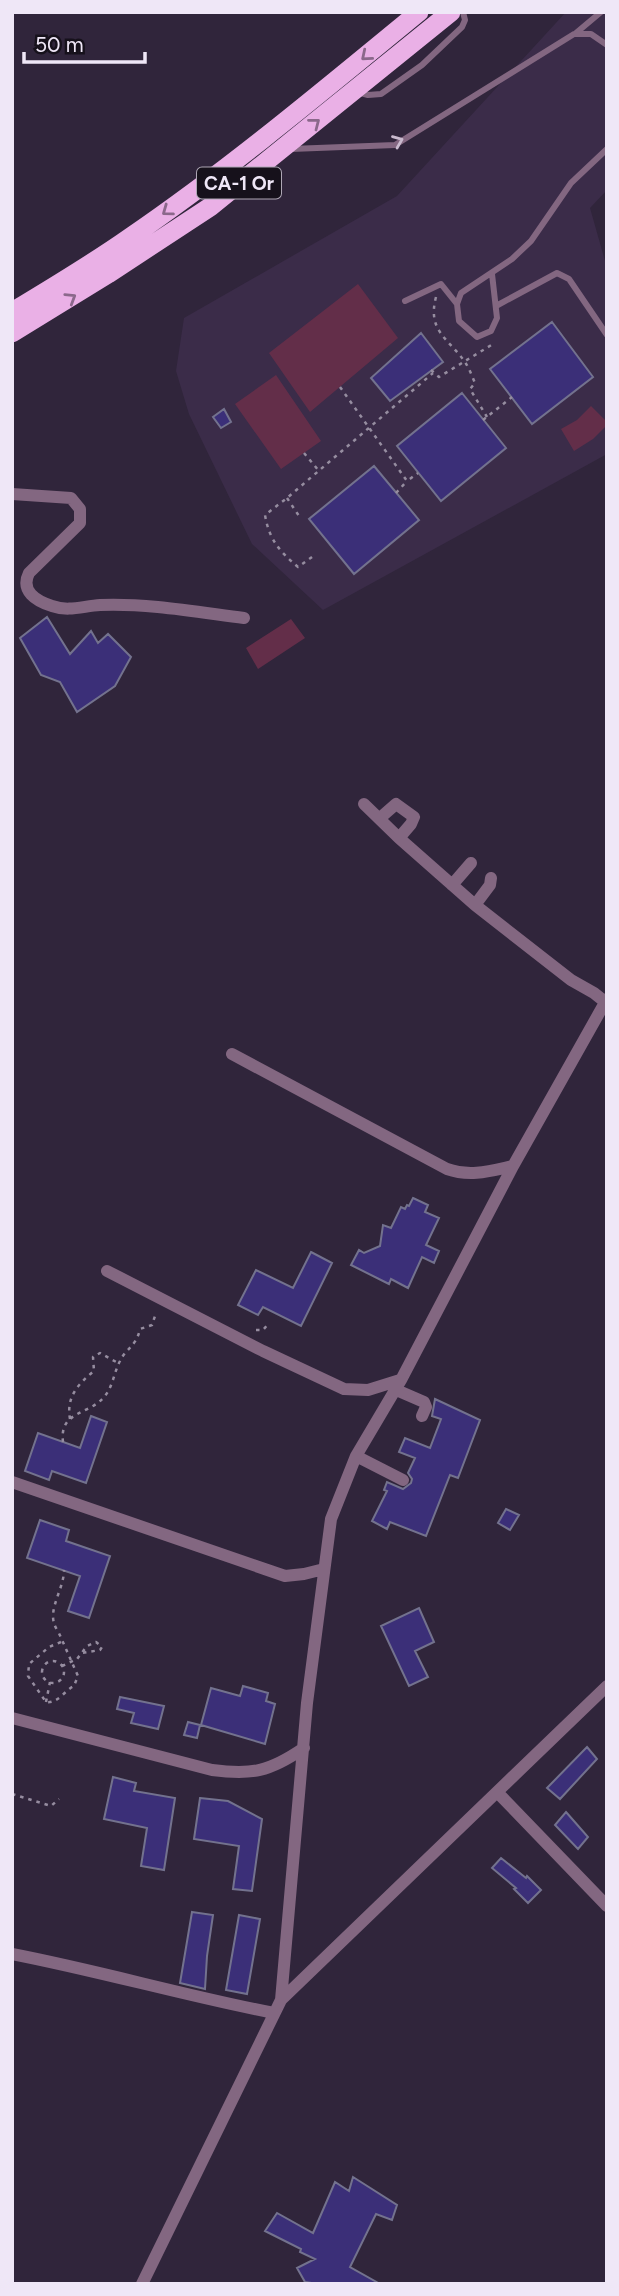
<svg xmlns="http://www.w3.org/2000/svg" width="619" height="2296" font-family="Figtree,sans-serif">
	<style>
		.built { fill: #3b2c49 }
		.green { fill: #632e49 }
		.building { fill: #3b2f78; stroke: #73728e; stroke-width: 2 }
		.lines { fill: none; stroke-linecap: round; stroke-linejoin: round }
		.path { stroke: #968da0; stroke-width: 2.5; stroke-dasharray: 3.5 5; stroke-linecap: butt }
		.service { stroke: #836781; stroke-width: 6 }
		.minor { stroke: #836781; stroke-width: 12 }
		.trunk { stroke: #eab0e6; stroke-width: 19 }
		.oneway { stroke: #8b688b }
		.oneway2 { stroke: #c9bace }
		.labels { text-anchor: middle; stroke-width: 5; stroke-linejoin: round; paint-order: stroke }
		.shield { fill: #16111b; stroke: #aea7b5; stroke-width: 2 }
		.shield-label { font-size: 19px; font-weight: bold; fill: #efe7f7 }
	</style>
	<rect width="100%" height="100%" fill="#30253b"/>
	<!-- built -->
	<path class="built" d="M566,12H607V190L590,208L607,268V454L323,610L252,544L189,414L176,371L184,318L397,196Z"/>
	<!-- green -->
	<path class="green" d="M358,284L398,338L310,412L269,353Z
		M276,375L321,441L281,469L235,404Z
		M591,406L607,422V425L593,439L574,451L561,429L577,420Z
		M291,619L305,638L258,669L246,648Z"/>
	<!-- building -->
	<path class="building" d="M552,322L593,377L532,424L490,369Z
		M421,333L443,362L390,401L371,378Z
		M462,393L506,448L441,501L397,446Z
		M224,409L231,422L221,428L213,417Z
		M374,466L419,520L354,574L309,519Z
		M47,617L70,654L91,631L98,643L108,634L131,657L115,686L77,712L60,682L41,675L20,638Z
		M413,1198L428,1205L425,1212L439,1218L426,1245L439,1251L434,1263L422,1257L408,1288L391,1279L389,1284L351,1265L359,1250L364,1253L380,1246L383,1225L391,1228L401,1207L405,1209L407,1205L409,1206Z
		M311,1252L332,1263L301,1326L263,1307L258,1315L238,1305L256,1270L293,1288Z
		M435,1399L480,1420L458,1478L450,1475L426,1536L390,1522L387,1529L372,1521L387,1491L384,1490L387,1482L403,1489L411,1483L412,1479L408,1473L415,1458L399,1452L405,1438L430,1448L441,1419L432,1416Z
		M91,1416L107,1422L86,1483L52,1471L49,1480L25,1471L38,1433L80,1448Z
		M506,1509L519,1515L510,1530L498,1523Z
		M40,1520L69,1530L66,1541L110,1556L89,1618L68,1611L80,1576L27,1558Z
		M419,1608L434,1642L415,1651L428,1677L409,1686L381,1626Z
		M243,1686L268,1693L266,1701L275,1704L265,1744L201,1725L211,1688L240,1696Z
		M120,1697L164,1706L158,1729L131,1723L134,1713L117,1709Z
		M188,1722L200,1725L197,1738L184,1735Z
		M587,1747L597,1759L560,1799L547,1788Z
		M113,1777L136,1783L134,1791L175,1798L164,1870L141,1866L147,1828L104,1819Z
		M200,1798L228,1801L262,1819L252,1891L233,1889L239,1846L194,1839Z
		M566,1812L588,1837L578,1849L555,1825Z
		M501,1858L526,1878L527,1876L541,1890L528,1903L514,1889L516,1888L492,1868Z
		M192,1912L213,1915L207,1956L205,1989L180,1983Z
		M239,1915L260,1919L247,1994L226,1990Z
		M353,2177L397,2205L392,2220L376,2214L350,2267L380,2284H318L305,2282L297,2268L315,2259L300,2252L301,2249L265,2231L277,2213L313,2233L335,2182L349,2191Z"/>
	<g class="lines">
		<!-- path -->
		<path class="path" d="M436,297C427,331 448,338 465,362C469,368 472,376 475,383L470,389L487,417
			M431,370L439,377L493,344
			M340,387L407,481L418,473
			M483,420L512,397
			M304,453L319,471
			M396,493L407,481
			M287,498L301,519
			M312,557L298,567C279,551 269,539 265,515L287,498L433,373
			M256,1330H263L269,1323
			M70,1419C66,1397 78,1384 94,1371L93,1357L100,1353L118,1363
			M63,1442C59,1411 89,1415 104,1397C113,1387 114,1372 120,1361C126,1348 136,1347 140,1329L152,1325L156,1313
			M61,1642L49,1647L29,1664L28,1676L46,1702C58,1704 65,1690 74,1686L78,1676L58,1631C44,1613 64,1591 64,1570
			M42 1672a11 11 0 1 1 22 0a11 11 0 1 1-22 0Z
			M62,1666L77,1659L87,1646L96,1642L102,1647L100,1650L82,1653
			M46,1702L50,1682
			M12,1794L51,1806L59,1799"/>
		<!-- service -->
		<path class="service" d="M576,33L601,12
			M357,92L368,95L381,94L422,65L462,27L465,20L463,12
			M291,149L395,145L574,34H591L607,45
			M492,274L497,318L491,331L477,337L459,321L457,304L461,293L512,259L531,241L571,183L607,149
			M405,301L441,284L457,304
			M496,306L557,273L569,279L607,335"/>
		<!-- minor -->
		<path class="minor" d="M12,494L71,498L80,509V523L29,573C20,591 36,601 52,606C69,612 83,606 100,605C147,603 197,612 244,618
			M364,804L399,838L475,905L571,980L594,993L604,1001
			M380,818L396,804L414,817L411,824L399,838
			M452,885L471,863
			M475,905L490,885L491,878
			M232,1054L447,1169C470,1177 490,1171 513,1166
			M107,1271L263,1351L344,1389L368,1390L400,1380
			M394,1389L424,1402L426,1407L422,1416
			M356,1456L403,1480
			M12,1482L285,1576L304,1574L324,1569
			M12,1718L212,1770C252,1775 269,1772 304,1748
			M498,1793L607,1906
			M12,1954C100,1971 186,1996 274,2013
			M281,2000L307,1703L331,1519L356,1456L401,1380L513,1166L607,999
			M142,2284L281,2000L607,1686"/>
		<!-- trunk -->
		<path class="trunk" d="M12,312C52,288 92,264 129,238C230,169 324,90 419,12
			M12,333L108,274L210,207L451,12"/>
	</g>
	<!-- one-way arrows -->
	<defs><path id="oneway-chevron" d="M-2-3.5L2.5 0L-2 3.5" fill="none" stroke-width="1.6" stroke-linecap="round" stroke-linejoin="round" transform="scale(1.75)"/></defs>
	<g class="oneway">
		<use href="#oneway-chevron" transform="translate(366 56) rotate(140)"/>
		<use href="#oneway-chevron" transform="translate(315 123) rotate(-38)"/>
		<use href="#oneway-chevron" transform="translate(167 211) rotate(144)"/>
		<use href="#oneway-chevron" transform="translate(71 298) rotate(-32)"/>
	</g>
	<use class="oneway2" href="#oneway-chevron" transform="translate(398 141) rotate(-22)"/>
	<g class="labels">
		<!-- shield labels -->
		<rect class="shield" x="197" y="167.5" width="84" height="31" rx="5"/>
		<g class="shield-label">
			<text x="239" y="190">CA-1 Or</text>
		</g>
	</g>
	<!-- border -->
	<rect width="619" height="2296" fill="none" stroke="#efe7f7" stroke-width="28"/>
	<!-- scale -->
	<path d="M24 52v10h121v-10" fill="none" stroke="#efe7f7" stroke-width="3.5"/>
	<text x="35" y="52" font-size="21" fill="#efe7f7" stroke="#16111b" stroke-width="5" paint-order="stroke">50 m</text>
</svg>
